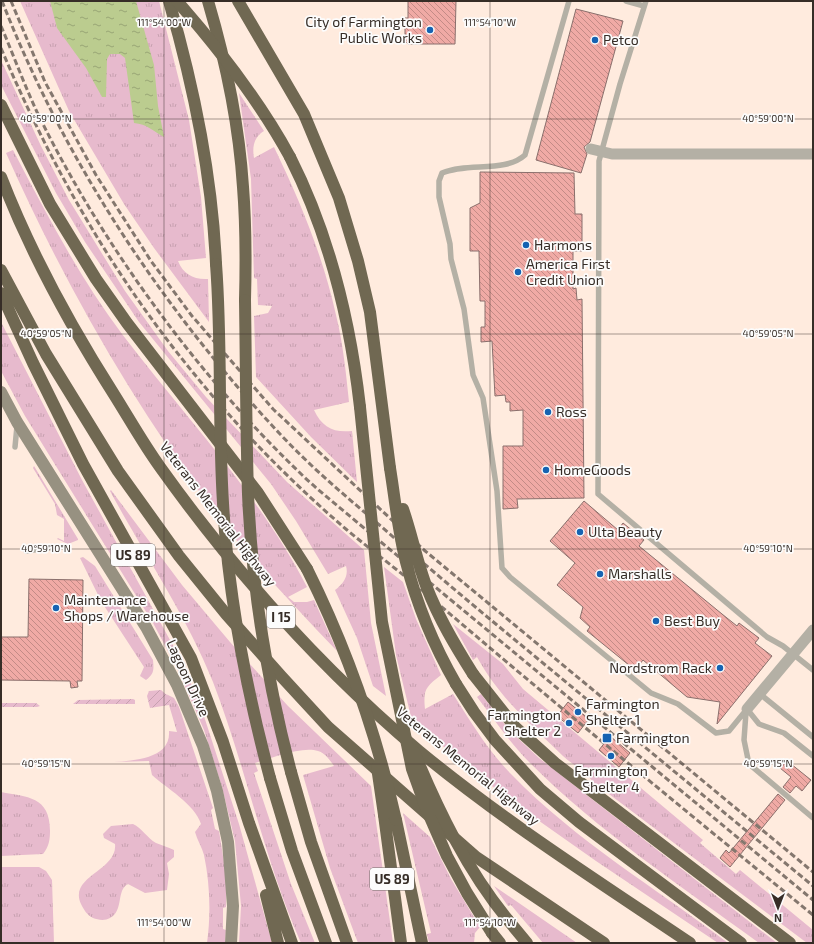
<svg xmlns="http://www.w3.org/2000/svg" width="814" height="944" font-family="'Exo 2',sans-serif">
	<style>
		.grass { fill: url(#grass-tufts) }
		.garden { fill: url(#garden-furrows) }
		.water { fill: url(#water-ripples) }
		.building { fill: url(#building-back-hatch); stroke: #8a6f6c }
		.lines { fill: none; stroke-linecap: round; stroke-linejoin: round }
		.lane { stroke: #b4b0a5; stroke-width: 5.5 }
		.street { stroke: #b4b0a5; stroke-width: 11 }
		.secondary { stroke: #979181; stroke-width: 12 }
		.highway { stroke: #706852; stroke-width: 12 }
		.rail { stroke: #84776e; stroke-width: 3; stroke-dasharray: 6 3; stroke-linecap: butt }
		.highway-bridge { stroke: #706852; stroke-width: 12 }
		.ticks { fill: none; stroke: #362d27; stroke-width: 1; stroke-opacity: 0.45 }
		.poi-dot { fill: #1663b2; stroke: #fcfcfc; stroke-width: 1.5 }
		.labels { text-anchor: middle; stroke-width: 3.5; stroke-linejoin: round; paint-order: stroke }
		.shield { fill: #fcfcfc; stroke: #716b67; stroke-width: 1 }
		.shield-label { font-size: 13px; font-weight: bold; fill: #362d27 }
		.poi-label { font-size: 14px; fill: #362d27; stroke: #fcfcfc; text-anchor: start }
		.street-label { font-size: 14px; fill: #362d27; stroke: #fcfcfc }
		.ticks-label { font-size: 10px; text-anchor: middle; fill: #362d27; stroke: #fcfcfc; stroke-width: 3.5; stroke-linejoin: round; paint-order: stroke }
	</style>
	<defs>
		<pattern id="grass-tufts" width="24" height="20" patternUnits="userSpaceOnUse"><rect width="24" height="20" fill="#e7bacd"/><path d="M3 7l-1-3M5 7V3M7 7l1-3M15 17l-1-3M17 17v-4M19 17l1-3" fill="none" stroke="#c7a0b0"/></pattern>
		<pattern id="garden-furrows" width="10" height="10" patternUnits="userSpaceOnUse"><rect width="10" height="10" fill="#e7bacd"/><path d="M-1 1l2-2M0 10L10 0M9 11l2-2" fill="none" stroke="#c7a0b0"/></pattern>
		<pattern id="water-ripples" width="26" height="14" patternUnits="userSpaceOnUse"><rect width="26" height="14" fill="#bbcc8f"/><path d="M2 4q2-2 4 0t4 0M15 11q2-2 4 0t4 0" fill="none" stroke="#99a675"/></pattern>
		<pattern id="building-back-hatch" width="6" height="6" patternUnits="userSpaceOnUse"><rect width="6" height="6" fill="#f0aaa5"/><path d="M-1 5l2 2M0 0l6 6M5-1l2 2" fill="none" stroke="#c38b86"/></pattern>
	</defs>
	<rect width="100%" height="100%" fill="#ffebde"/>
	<!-- grass -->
	<path class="grass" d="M20,1H159L189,120L201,197L206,258L178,261C183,274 194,280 208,279L209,322L154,248L124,204L69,111Z
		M1,60L41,146L69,200L125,291L168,351L206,397L287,482L364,550L371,623L386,696L373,686L357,638L335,590C343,584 349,576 346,566L328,574L296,521L271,484L139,322L85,242L56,193L1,85Z
		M239,93L264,131C254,137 252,147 254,158L274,147C300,201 323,256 336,315C343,343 346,373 349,402L314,410C322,427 333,433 352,431L357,482L311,437L256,377L254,316L268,313L272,306L258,305L257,279L254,278L251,179Z
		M13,150C46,213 79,277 122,334C185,417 259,494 307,587L288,597L294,602H307L314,600L337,651C294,606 250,560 213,510C130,399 62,279 6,153Z
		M1,322L82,480L181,660L201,707L239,824L272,943H239L241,906L235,841L222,787L204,730L177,668L153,623L25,416L1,371Z
		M34,466L78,539V540L68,544L57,539L58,538L64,541V519L57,515L55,504L33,468Z
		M111,490L182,585L230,642L288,706L371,786L393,943H358L330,868L303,775L334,766C330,760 325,753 318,751C302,746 272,758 255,763L258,771L254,773L291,884L315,943H301C264,859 246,768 213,682C186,615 144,554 110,491Z
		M83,557L95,566L153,660C154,670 154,674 146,680L140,676L144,667L101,601L80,558Z
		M384,567L403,582L416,619L441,675C426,687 423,689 425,709L453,694C471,722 488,751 512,775C576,841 656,888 728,943H718L596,861L508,799L412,721L396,655Z
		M453,624L503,664L523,689L703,840L700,843L736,874L740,870L813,930V943H807L593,782C585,771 573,765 563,756C531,725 499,697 477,657L473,660Z
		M166,694L174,698L179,707L213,808L211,810L215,829L219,831L226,875V907L223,908V929L226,930L225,943H207C211,914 210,884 204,855C202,847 197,840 195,832L201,824C195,804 166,788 152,775L149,761L114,762C134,760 171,759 169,731L177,732L169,705L171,701Z
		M481,694L509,730L539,758L777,943H759C681,886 598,831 530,763C510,743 494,719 477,697Z
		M1,792C27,797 50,796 50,831C50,839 49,847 43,854L1,856Z
		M403,813L430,837L451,879L480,927L475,933L474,943H429L427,934L431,933Z
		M133,824C142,828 147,838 156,843C161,845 168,847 174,850V857L167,863L169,874L167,890L145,893L128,884C116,890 124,911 110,918C105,921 98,920 93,918C87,915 84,910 81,904C68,876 118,871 115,844L104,838L103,834L111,826Z
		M1,867H39L46,871L52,880L54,943H1Z
		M494,886L577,943H543L511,905L508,906Z"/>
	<!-- garden -->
	<path class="garden" d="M161,690L169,697L171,701L169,705L150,708L147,696L149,691Z
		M133,699L135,700V704H73L78,700Z
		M1,703H36L40,706L37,707H1Z"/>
	<!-- water -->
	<path class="water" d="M50,1H136L154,65L158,106L164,137C153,131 147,124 134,123L125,58L120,54H110L107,59L106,97H102L86,68L57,28Z"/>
	<!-- building -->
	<path class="building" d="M408,1H456L455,44H408L405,41V18H408Z
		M576,9L623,21L590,142L584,147L587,154L581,173L536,160Z
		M480,172L574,173L575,214H582V251H573V289L576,288L577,300L582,299L584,498L517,499L518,508L503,509V446H523V410L510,411V402H506L505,395L495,396L492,341L481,342V327H485V301H480L479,251H470V208L480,203Z
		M584,501L618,530L623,523L644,540L639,546L722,614L737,626L739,623L759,638L755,643L772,656L717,724L720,702L687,697L643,660L635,670L587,631L590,627L580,618L583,607L557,585L575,563L550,541Z
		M29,579L83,580L82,681H77L78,687L71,688L70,681L1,680V637H28Z
		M568,702L589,719L578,733L557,716Z
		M610,736L630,753L619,767L599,750Z
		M786,760L811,780L802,791L796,786L790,793L783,787L791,777L780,768Z
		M778,794L785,800L730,867L720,858L726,850L729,853Z"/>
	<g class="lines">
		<!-- lane -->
		<path class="lane" d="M569,1L525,155C505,173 468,162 442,173L439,181V197L450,244L451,259L464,309L473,375L483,398L497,491L502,568L510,577L651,693L678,704L716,733L729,731L747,709
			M626,1L644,6
			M646,1L620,84L599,161L598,494L767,637L783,646L813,670
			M15,447L17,426
			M26,551L57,547
			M760,694L813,737
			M747,709L759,724L784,733L813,756
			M746,712L744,740L749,764L813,818"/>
		<!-- street -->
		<path class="street" d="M591,149L612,154H813
			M747,709L813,630"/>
		<!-- secondary -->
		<path class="secondary" d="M1,392L17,422L146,627L177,685L203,746L217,791L228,842L233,906L231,943"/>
		<!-- highway -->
		<path class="highway" d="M169,1C194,87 212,174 216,264
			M208,1C226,62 239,124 243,187C246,225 246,262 245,300
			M238,1L304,114L339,198L358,261L370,312L390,468
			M1,105L50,204L96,279L127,323L258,493L307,569
			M290,157C330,236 350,319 360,407
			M1,177C31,254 71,327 115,396C130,420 144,445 160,467C235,572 321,668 419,751C505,822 598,881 690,943
			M1,270L46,354L118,471L179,556L226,614L281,676L328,727L476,857L604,943
			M1,293L33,363L83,464L191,658L223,742L249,823L292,943
			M473,674L515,727L555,763L790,943
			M456,684L474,712L495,740L540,789L579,822L741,943
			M291,772L311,842L347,943
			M270,778L292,851L326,943
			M384,815L401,943
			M396,820L422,943
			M266,895L278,943
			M508,920L527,943
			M492,933L500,943"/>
		<!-- rail -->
		<path class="rail" d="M2,1C65,162 163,310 281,435C311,467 343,494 376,522C416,557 456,591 497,625C602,712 708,799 813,886
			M11,1L45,82L96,175L151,261L192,316L273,409L424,550L813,872
			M1,26C13,54 24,84 37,112C100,241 193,370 297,470C316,489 337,505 358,523L813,900
			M1,48C50,164 111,272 191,370C237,427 291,482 347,530C376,554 407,577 436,602C560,708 687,812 813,915"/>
		<!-- highway-bridge -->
		<path class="highway-bridge" d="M177,1C220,50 259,100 290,157
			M216,264C222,343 218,423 223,503C228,596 246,688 270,778
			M245,300C246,365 246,430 248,494C252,588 267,681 291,772
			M360,407L382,622L412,769L426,808L447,856L467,893L492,933
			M390,468C395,499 398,531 406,562C417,605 434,646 456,684
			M403,509C412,535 417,562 427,588C439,619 456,647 473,674
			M307,569C347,649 376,733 396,820
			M414,752C439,812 467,870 508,920
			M377,767L384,815"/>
	</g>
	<!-- ticks -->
	<path class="ticks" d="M164,1V943M490,1V943M1,119H813M1,334H813M1,549H813M1,764H813"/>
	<!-- markers -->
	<g class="poi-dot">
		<circle cx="430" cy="30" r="4"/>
		<circle cx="595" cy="40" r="4"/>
		<circle cx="526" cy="245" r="4"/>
		<circle cx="518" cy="272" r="4"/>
		<circle cx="548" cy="412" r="4"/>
		<circle cx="546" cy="470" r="4"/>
		<circle cx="580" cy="532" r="4"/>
		<circle cx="600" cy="574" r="4"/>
		<circle cx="56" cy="608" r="4"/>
		<circle cx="656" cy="621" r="4"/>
		<circle cx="720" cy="668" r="4"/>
		<circle cx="578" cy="712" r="4"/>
		<circle cx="569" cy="723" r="4"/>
		<rect x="602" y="733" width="10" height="10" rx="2"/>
		<circle cx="611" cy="756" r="4"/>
	</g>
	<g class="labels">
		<!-- shield labels -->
		<g class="shield">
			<rect x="111" y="544" width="44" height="22" rx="3"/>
			<rect x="267" y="606" width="28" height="22" rx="3"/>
			<rect x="370" y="868" width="44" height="22" rx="3"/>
		</g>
		<g class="shield-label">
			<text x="133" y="560">US 89</text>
			<text x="281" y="622">I 15</text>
			<text x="392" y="884">US 89</text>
		</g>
		<!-- poi labels -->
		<g class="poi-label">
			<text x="422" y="27" text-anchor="end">City of Farmington<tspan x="422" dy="16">Public Works</tspan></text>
			<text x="603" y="45">Petco</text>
			<text x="534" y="250">Harmons</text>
			<text x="526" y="269">America First<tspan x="526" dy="16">Credit Union</tspan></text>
			<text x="556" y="417">Ross</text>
			<text x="554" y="475">HomeGoods</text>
			<text x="588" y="537">Ulta Beauty</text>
			<text x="608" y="579">Marshalls</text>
			<text x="64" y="605">Maintenance<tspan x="64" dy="16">Shops / Warehouse</tspan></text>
			<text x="664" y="626">Best Buy</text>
			<text x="712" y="673" text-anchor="end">Nordstrom Rack</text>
			<text x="586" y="709">Farmington<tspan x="586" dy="16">Shelter 1</tspan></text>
			<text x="561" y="720" text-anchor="end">Farmington<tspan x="561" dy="16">Shelter 2</tspan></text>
			<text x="616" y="743">Farmington</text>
			<text x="611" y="776" text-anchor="middle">Farmington<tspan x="611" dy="16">Shelter 4</tspan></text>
		</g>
		<!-- street labels -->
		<g class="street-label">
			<text transform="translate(218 514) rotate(52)" y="5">Veterans Memorial Highway</text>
			<text transform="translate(188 678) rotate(65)" y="5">Lagoon Drive</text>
			<text transform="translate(468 766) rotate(39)" y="5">Veterans Memorial Highway</text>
		</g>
	</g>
	<g class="ticks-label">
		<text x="164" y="26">111°54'00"W</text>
		<text x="490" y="26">111°54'10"W</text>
		<text x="768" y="122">40°59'00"N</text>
		<text x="46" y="122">40°59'00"N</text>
		<text x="768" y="337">40°59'05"N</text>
		<text x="46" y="337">40°59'05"N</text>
		<text x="768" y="552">40°59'10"N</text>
		<text x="46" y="552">40°59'10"N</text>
		<text x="768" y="767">40°59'15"N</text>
		<text x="46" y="767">40°59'15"N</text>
		<text x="164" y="926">111°54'00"W</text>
		<text x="490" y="926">111°54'10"W</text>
	</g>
	<!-- border -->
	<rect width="814" height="944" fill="none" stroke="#362d27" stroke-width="4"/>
	<!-- north arrow -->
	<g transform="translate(778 908) rotate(180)" stroke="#fcfcfc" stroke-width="3" paint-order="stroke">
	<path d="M0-3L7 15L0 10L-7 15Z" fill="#362d27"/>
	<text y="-6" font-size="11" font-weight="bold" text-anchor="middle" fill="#362d27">N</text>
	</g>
</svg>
